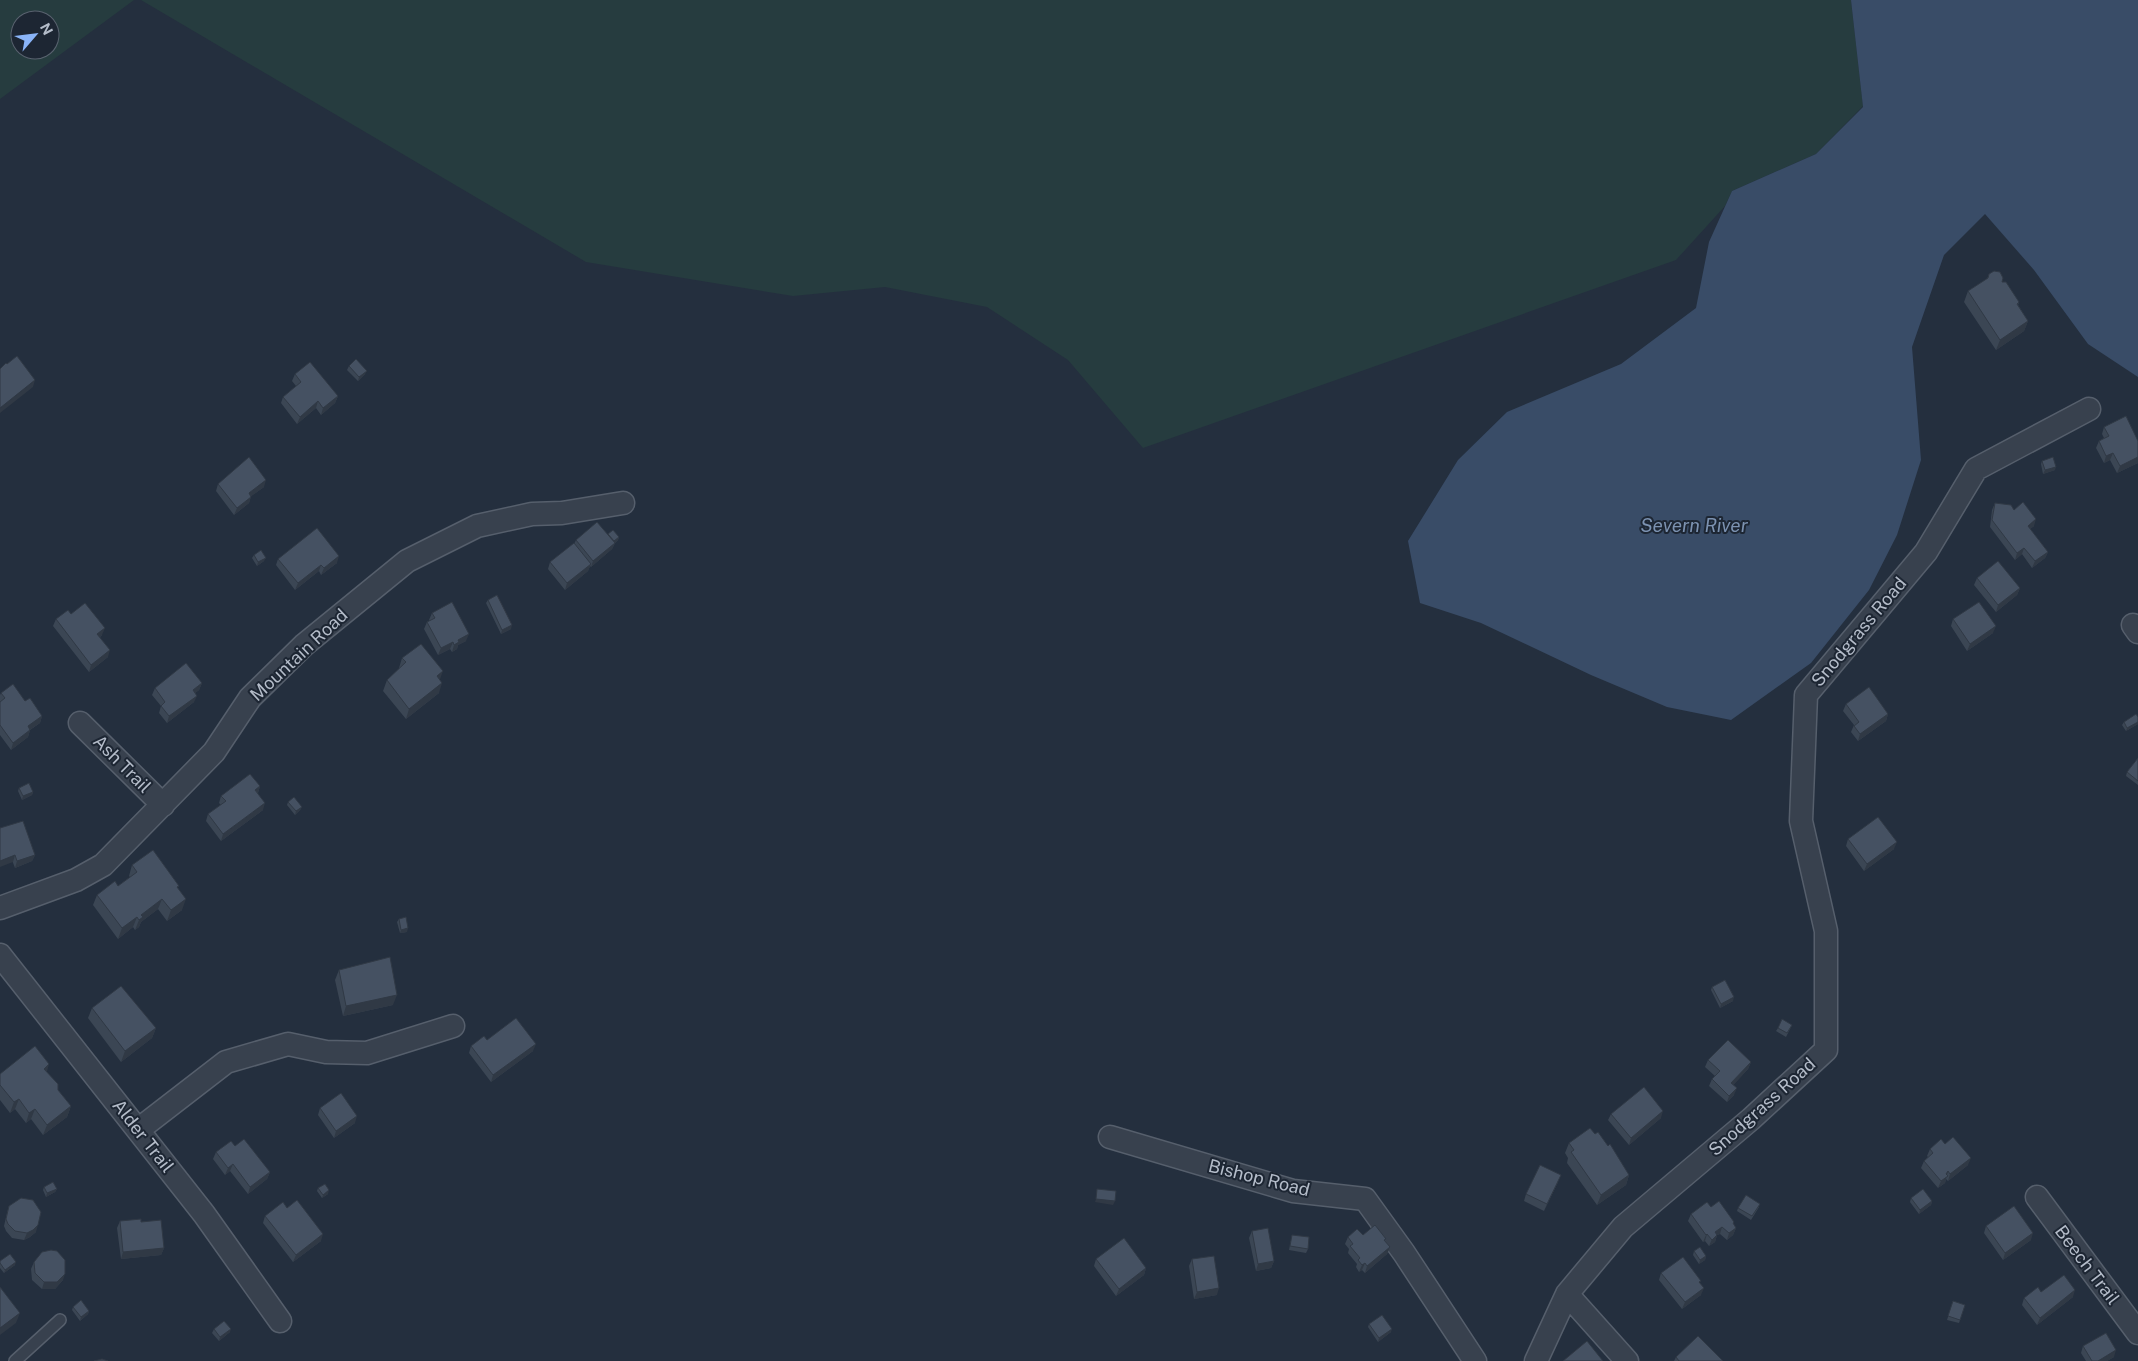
<svg xmlns="http://www.w3.org/2000/svg" width="2138" height="1361" font-family="'Public Sans',sans-serif">
	<style>
		.green { fill: #263c3f; fill-rule: evenodd }
		.water { fill: #394c67 }
		.lines { fill: none; stroke-linecap: round; stroke-linejoin: round }
		.lane-casing { stroke: #565f6c; stroke-width: 14 }
		.street-casing { stroke: #565f6c; stroke-width: 25 }
		.lane { stroke: #38414e; stroke-width: 11 }
		.street { stroke: #38414e; stroke-width: 22 }
		.wall { fill: #3b4654 }
		.shaded-wall { fill: #303945 }
		.building { fill: #455162; stroke: #303945 }
		.labels { text-anchor: middle; stroke-width: 4; stroke-linejoin: round; paint-order: stroke }
		.street-label { font-size: 18px; fill: #b4bcc9; stroke: #1d2633 }
		.water-label { font-size: 19px; font-style: italic; fill: #7c92b1; stroke: #1d2633 }
	</style>
	<rect width="100%" height="100%" fill="#242f3e"/>
	<!-- green -->
	<path class="green" d="M0,0H134L0,99ZM20,20H50V50H20Z
		M141,0H1851L1863,106L1816,154L1732,191L1725,206L1676,260L1143,448L1068,360L987,307L885,287L793,296L586,262Z"/>
	<!-- water -->
	<path class="water" d="M1851,0H2138V377L2088,344L2034,270L1985,214L1944,255L1912,347L1921,460L1897,535L1869,590L1811,663L1731,720L1667,707L1591,675L1481,623L1420,603L1408,541L1458,460L1507,412L1621,364L1696,308L1709,242L1732,191L1816,154L1863,107Z"/>
	<g class="lines">
		<defs>
			<path id="lane" d="M15,1361L60,1320"/>
			<path id="street" d="M2133,625L2138,632
				M80,723L163,805
				M0,908L76,880L103,865L214,752L250,698L304,645L407,561L477,526L532,514L562,513L623,503
				M0,955L204,1214L280,1321
				M138,1130L226,1062L288,1044L326,1052L367,1053L453,1026
				M1110,1137L1293,1191L1365,1199L1404,1253L1475,1361
				M2037,1197L2138,1333
				M1567,1294L1627,1361
				M1536,1361L1567,1294L1623,1227L1751,1119L1826,1050V931L1801,821L1806,695L1926,552L1976,469L2089,409"/>
		</defs>
		<!-- lane casing -->
		<use href="#lane" class="lane-casing"/>
		<!-- street casing -->
		<use href="#street" class="street-casing"/>
		<!-- lane -->
		<use href="#lane" class="lane"/>
		<!-- street -->
		<use href="#street" class="street"/>
	</g>
	<!-- wall -->
	<path class="wall" d="M1989,274L2002,282L2019,302L2018,305L2028,321L2024,331L1996,350L1964,302L1968,291L1987,279Z
		M349,366L365,374L358,381L347,370Z
		M295,374L338,396L335,403L321,415L316,408L297,424L281,403L283,397L296,386L292,381Z
		M2104,427L2138,441V463L2117,473L2110,460L2104,463L2096,448L2099,441L2104,438L2102,434Z
		M2042,461L2055,470L2043,474L2041,464Z
		M218,484L264,487L251,496L249,503L234,515L216,491Z
		M1995,503L2014,510L2034,526L2030,529L2048,552L2045,558L2032,568L2022,554L2015,560L1990,527L1992,510Z
		M608,534L619,537L618,540L615,543L612,549L591,567L590,566L588,571L565,590L548,569L550,562L574,544L576,540Z
		M254,555L264,561L257,566L252,558Z
		M278,559L337,563L321,575L319,571L295,590L276,565Z
		M1977,578L2020,588L2017,595L1996,612L1974,585Z
		M488,600L511,629L501,634L486,603Z
		M432,613L466,641L458,645L457,649L452,652L450,649L438,655L424,629L427,622L430,621L429,620Z
		M71,614L102,635L100,637L108,657L89,672L53,626L56,619Z
		M1953,619L1993,633L1967,651L1951,626Z
		M402,658L439,693L406,719L383,691L387,680L399,669V668Z
		M202,683L199,690L195,693L194,702L167,723L159,713L161,706L152,695L155,688Z
		M1,693L25,701L42,716L40,723L30,730L28,737L11,750L0,735V695Z
		M1846,704L1888,714L1886,721L1858,741L1851,732L1854,725L1843,711Z
		M2138,717V724L2126,731L2122,725L2124,722Z
		M2138,758V785L2126,776L2127,772Z
		M260,786L258,793L263,810L221,841L206,821L208,814L221,805L219,803L221,796Z
		M19,788L33,792L32,795L22,800L18,791Z
		M288,802L302,807L300,810L295,815L287,805Z
		M0,828L35,855L32,861L15,868Z
		M1848,839L1894,849L1864,871L1846,846Z
		M132,865L178,888L182,910L167,921L158,909L141,922L139,927L135,930L133,927L118,939L93,905L97,895L118,886L130,877L129,876Z
		M399,919L407,932L400,933L397,922Z
		M339,970L393,1005L343,1016L335,980Z
		M1712,987L1733,1001L1720,1008L1711,990Z
		M92,1008L156,1028L152,1038L121,1062L88,1018Z
		M1792,1025L1786,1037L1776,1031L1778,1028Z
		M471,1046L533,1051L491,1082L469,1053Z
		M1708,1060L1751,1062L1748,1069L1733,1085L1734,1095L1727,1102L1709,1086L1712,1079L1715,1076L1705,1067Z
		M47,1072L58,1090L71,1106L67,1117L43,1135L31,1119L26,1123L15,1109L10,1113L0,1100V1074Z
		M320,1108L355,1123L334,1138L318,1115Z
		M1611,1114L1661,1118L1629,1145L1608,1120Z
		M1595,1134L1608,1146L1629,1175L1626,1185L1597,1205L1567,1163L1568,1158L1565,1153L1569,1143Z
		M1945,1144L1968,1165L1948,1181L1946,1179L1945,1183L1938,1188L1921,1168L1924,1161L1928,1157L1927,1156L1930,1149Z
		M235,1146L270,1172L267,1179L248,1194L230,1171L225,1175L213,1159L216,1152Z
		M1558,1182L1544,1211L1524,1201L1526,1194Z
		M44,1187L57,1189L55,1192L46,1197L43,1190Z
		M318,1188L328,1194L322,1198L317,1191Z
		M1911,1198L1932,1201L1931,1205L1919,1214L1910,1202Z
		M9,1206L36,1232L30,1237L24,1240L12,1238L6,1231L4,1226L7,1213Z
		M1711,1207L1734,1222L1733,1224L1736,1228L1733,1235L1727,1240L1720,1234L1717,1235L1715,1242L1709,1246L1705,1241L1703,1242L1688,1221L1691,1214Z
		M1759,1207L1751,1220L1737,1211L1738,1208Z
		M287,1208L321,1241L293,1262L263,1223L265,1216Z
		M120,1221L164,1248L161,1255L121,1259L117,1228Z
		M1986,1226L2031,1240L2003,1260L1984,1233Z
		M1252,1231L1274,1261L1271,1268L1256,1271L1249,1238Z
		M1292,1235L1308,1249L1306,1253L1289,1250Z
		M1363,1235L1386,1239L1385,1242L1390,1247L1387,1254L1365,1273L1362,1270L1359,1272L1356,1267L1357,1264L1348,1253L1349,1249L1345,1244L1348,1237Z
		M1694,1251L1706,1256L1705,1260L1699,1264L1693,1255Z
		M1096,1259L1146,1268L1144,1275L1116,1296L1094,1266Z
		M1192,1259L1217,1295L1194,1299L1189,1266Z
		M0,1261L15,1265L4,1273L0,1268Z
		M34,1262L63,1280L55,1289H42L32,1280L31,1269Z
		M1661,1273L1701,1295L1682,1309L1659,1280Z
		M2041,1292L2073,1297L2037,1325L2022,1305L2024,1298Z
		M1953,1301L1965,1305L1959,1323L1947,1320Z
		M73,1307L89,1311L88,1314L80,1321L72,1310Z
		M1369,1324L1391,1332L1378,1342L1368,1327Z
		M214,1329L230,1332L219,1341L212,1333Z
		M2083,1346L2114,1357L2107,1361H2086L2081,1353Z
		M1676,1357L1723,1361H1674Z"/>
	<!-- shaded-wall -->
	<path class="shaded-wall" d="M2028,321L2024,331L1996,350L2000,340Z
		M367,371L365,374L358,381L359,377Z
		M35,380L33,387L0,413V408Z
		M338,396L335,403L321,415L323,408Z
		M318,401L316,408L297,424L300,417Z
		M2113,453L2110,460L2104,463L2106,456Z
		M2138,457V463L2117,473L2120,466Z
		M2056,467L2055,470L2043,474L2045,470Z
		M266,480L264,487L246,500L249,493Z
		M251,497L249,503L234,515L237,508Z
		M2036,519L2034,526L2025,533L2028,526Z
		M619,537L618,540L615,543L612,549L591,567L593,561Z
		M2024,548L2022,554L2015,560L2017,553Z
		M2048,552L2045,558L2032,568L2035,561Z
		M339,556L337,563L321,575L324,568Z
		M266,558L264,561L257,566L258,562Z
		M591,564L588,571L565,590L567,583Z
		M321,565L319,571L295,590L298,583Z
		M2020,588L2017,595L1996,612L1998,605Z
		M512,625L511,629L501,634L502,630Z
		M1996,626L1993,633L1967,651L1970,644Z
		M105,628L102,635L95,641L97,634Z
		M469,634L466,641L458,645L457,649L452,652L454,645L458,640Z
		M453,642L450,649L438,655L441,648Z
		M110,650L108,657L89,672L91,665Z
		M443,671L439,682L437,676Z
		M202,683L199,690L190,697L193,690Z
		M442,683L439,693L406,719L409,709Z
		M197,696L194,702L167,723L169,716Z
		M1888,714L1886,721L1858,741L1860,734Z
		M42,716L40,723L25,733L28,726Z
		M2138,722V724L2126,731L2127,728Z
		M30,730L28,737L11,750L13,743Z
		M260,786L258,793L255,790Z
		M33,792L32,795L22,800L23,796Z
		M265,803L263,810L221,841L223,834Z
		M302,807L300,810L295,815L296,811Z
		M1897,842L1894,849L1864,871L1867,864Z
		M15,855L13,862L0,867V861Z
		M35,855L32,861L15,868L17,861Z
		M162,899L158,909L141,922L139,927L135,930L141,915Z
		M186,899L182,910L167,921L171,910Z
		M137,917L133,927L118,939L122,928Z
		M408,928L407,932L400,933L401,930Z
		M397,995L393,1005L343,1016L346,1006Z
		M1734,997L1733,1001L1720,1008L1721,1004Z
		M156,1028L152,1038L121,1062L125,1051Z
		M536,1044L533,1051L491,1082L493,1075Z
		M1751,1062L1748,1069L1729,1090L1731,1083Z
		M49,1064L46,1075L44,1069Z
		M1737,1088L1734,1095L1727,1102L1729,1096Z
		M19,1099L15,1109L10,1113L14,1102Z
		M71,1106L67,1117L43,1135L47,1125Z
		M35,1109L31,1119L26,1123L29,1113Z
		M1663,1111L1661,1118L1629,1145L1631,1138Z
		M357,1116L355,1123L334,1138L336,1131Z
		M1971,1158L1968,1165L1948,1181L1950,1174Z
		M233,1164L230,1171L225,1175L228,1168Z
		M1948,1171L1945,1183L1938,1188L1941,1181L1946,1174Z
		M270,1172L267,1179L248,1194L250,1187Z
		M1561,1175L1558,1182L1544,1211L1547,1204Z
		M1629,1175L1626,1185L1597,1205L1601,1195Z
		M57,1189L55,1192L46,1197L47,1193Z
		M329,1190L328,1194L322,1198L323,1195Z
		M1096,1199L1115,1201L1113,1205L1095,1202Z
		M1932,1201L1931,1205L1919,1214L1920,1210Z
		M38,1225L36,1232L30,1237L24,1240L27,1233Z
		M1722,1227L1720,1234L1717,1235L1715,1242L1709,1246L1715,1232Z
		M1736,1228L1733,1235L1727,1240L1729,1233Z
		M2033,1233L2031,1240L2003,1260L2005,1253Z
		M323,1234L321,1241L293,1262L296,1255Z
		M1707,1234L1705,1241L1703,1242L1706,1235Z
		M1390,1247L1387,1254L1365,1273L1367,1266Z
		M164,1248L161,1255L121,1259L123,1252Z
		M1706,1256L1705,1260L1699,1264L1700,1260Z
		M1274,1261L1271,1268L1256,1271L1258,1264Z
		M16,1262L15,1265L4,1273L5,1270Z
		M1365,1263L1362,1270L1359,1272L1362,1265Z
		M1146,1268L1144,1275L1116,1296L1119,1289Z
		M65,1274L63,1280L55,1289H42L44,1282Z
		M1219,1288L1217,1295L1194,1299L1197,1292Z
		M1704,1288L1701,1295L1682,1309L1685,1302Z
		M2075,1290L2073,1297L2037,1325L2040,1318Z
		M89,1311L88,1314L80,1321L81,1317Z
		M20,1313L16,1323L0,1335V1328Z
		M231,1329L230,1332L219,1341L220,1337Z
		M1392,1329L1391,1332L1378,1342L1379,1338Z
		M2116,1350L2114,1357L2107,1361H2098Z"/>
	<!-- building -->
	<path class="building" d="M1994,271L2000,272L2003,278L2002,282H2006L2019,302L2017,304L2028,321L2000,340L1968,291L1988,278L1989,274Z
		M17,356L35,380L0,408V369L6,363L7,364Z
		M356,359L367,371L359,377L349,366Z
		M310,362L338,396L323,408L318,401L300,417L283,397L301,382L295,374Z
		M2126,416L2138,441V457L2120,466L2113,453L2106,456L2099,441L2109,436L2104,427Z
		M249,457L266,480L249,493L251,497L237,508L218,484Z
		M2053,457L2056,467L2045,470L2042,461Z
		M2023,502L2036,519L2028,526L2048,552L2035,561L2024,548L2017,553L1992,520L1995,503L2011,505L2014,510Z
		M597,522L615,543L593,561L576,540Z
		M317,528L339,556L324,568L321,565L298,583L278,559Z
		M613,530L619,537L614,541L608,534Z
		M574,543L591,564L567,583L550,562Z
		M261,550L266,558L258,562L254,555Z
		M1998,561L2020,588L1998,605L1977,578Z
		M497,595L512,625L502,630L488,600Z
		M452,602L469,634L458,640L459,642L454,645L453,642L441,648L427,622L435,618L432,613Z
		M1979,602L1996,626L1970,644L1953,619Z
		M85,603L105,628L97,634L110,650L91,665L56,619L68,610L71,614Z
		M421,644L443,671L437,676L442,683L409,709L387,680L406,662L402,658Z
		M186,663L202,683L193,690L197,696L169,716L161,706L165,702L155,688Z
		M13,684L25,701L30,698L42,716L28,726L30,730L13,743L0,725V702L5,698L1,693Z
		M1869,687L1888,714L1860,734L1854,726L1859,722L1846,704Z
		M2136,714L2138,717V722L2127,728L2124,722Z
		M2138,758V781L2127,772Z
		M250,774L260,786L255,790L265,803L223,834L208,814L226,801L221,796Z
		M29,783L33,792L23,796L19,788Z
		M294,797L302,807L296,811L288,802Z
		M1878,817L1897,842L1867,864L1848,839Z
		M23,821L35,855L17,861L15,855L0,861V828Z
		M153,850L179,886L177,887L186,899L171,910L162,899L141,915L143,917L139,920L137,917L122,928L97,895L115,881L118,886L137,872L132,865Z
		M406,917L408,928L401,930L399,919Z
		M390,957L397,995L346,1006L339,970Z
		M1725,980L1734,997L1721,1004L1712,987Z
		M121,986L156,1028L125,1051L92,1008Z
		M516,1018L536,1044L493,1075L471,1046L484,1036L487,1040Z
		M1782,1019L1792,1025L1787,1033L1778,1028Z
		M1728,1040L1751,1062L1731,1083L1737,1088L1729,1096L1712,1079L1720,1071L1708,1060Z
		M35,1046L49,1064L44,1069L58,1084V1090L71,1106L47,1125L35,1109L29,1113L19,1099L14,1102L0,1085V1074Z
		M1644,1087L1663,1111L1631,1138L1611,1114Z
		M341,1093L357,1116L336,1131L320,1108Z
		M1590,1128L1595,1134L1598,1132L1608,1146L1610,1144L1629,1175L1601,1195L1571,1152L1574,1150L1569,1143Z
		M1953,1137L1971,1158L1950,1174L1948,1171L1946,1174L1948,1176L1941,1181L1924,1161L1933,1153L1930,1149L1941,1139L1945,1144Z
		M244,1139L270,1172L250,1187L233,1164L228,1168L216,1152L231,1141L235,1146Z
		M1540,1165L1561,1175L1547,1204L1526,1194Z
		M53,1182L57,1189L47,1193L44,1187Z
		M325,1184L329,1190L323,1195L318,1188Z
		M1097,1189L1116,1191L1115,1201L1096,1199Z
		M1923,1189L1932,1201L1920,1210L1911,1198Z
		M1746,1195L1760,1204L1752,1216L1738,1208Z
		M21,1198L33,1200L41,1212L38,1225L33,1230L27,1233L15,1231L8,1224L6,1219L9,1206Z
		M297,1200L323,1234L296,1255L265,1216L283,1202L287,1208Z
		M1719,1201L1734,1222L1733,1223L1736,1228L1729,1233L1722,1227L1715,1232L1717,1235L1712,1240L1707,1234L1706,1235L1691,1214L1707,1202L1711,1207Z
		M2014,1206L2033,1233L2005,1253L1986,1226Z
		M141,1219V1222L161,1220L164,1248L123,1252L120,1221Z
		M1375,1225L1386,1239L1384,1240L1390,1247L1367,1266L1365,1263L1362,1265L1358,1260L1360,1258L1350,1246L1353,1244L1348,1237L1357,1229L1363,1235Z
		M1268,1228L1274,1261L1258,1264L1252,1231Z
		M1292,1235L1309,1237L1308,1249L1290,1246Z
		M1124,1238L1146,1268L1119,1289L1096,1259Z
		M1700,1247L1706,1256L1700,1260L1694,1251Z
		M51,1250L57,1251L65,1260V1274L57,1282H44L35,1273L34,1262L42,1252Z
		M10,1254L16,1262L5,1270L0,1263V1261Z
		M1214,1256L1219,1288L1197,1292L1192,1259Z
		M1683,1257L1701,1281L1699,1282L1704,1288L1685,1302L1661,1273Z
		M2064,1275L2075,1290L2040,1318L2024,1298L2038,1287L2041,1292Z
		M0,1287L20,1313L0,1328Z
		M81,1300L89,1311L81,1317L73,1307Z
		M1953,1301L1965,1305L1960,1320L1948,1316Z
		M1382,1315L1392,1329L1379,1338L1369,1324Z
		M224,1321L231,1329L220,1337L214,1329Z
		M2106,1333L2116,1350L2098,1361H2092L2083,1346Z
		M1698,1336L1723,1361H1679L1676,1357Z
		M1587,1341L1603,1361H1563Z
		M102,1359L108,1361H94Z"/>
	<g class="labels">
		<!-- street labels -->
		<g class="street-label">
			<text transform="translate(1859 632) rotate(-50)" y="6">Snodgrass Road</text>
			<text transform="translate(299 655) rotate(-43)" y="6">Mountain Road</text>
			<text transform="translate(122 764) rotate(45)" y="6">Ash Trail</text>
			<text transform="translate(1762 1107) rotate(-42)" y="6">Snodgrass Road</text>
			<text transform="translate(143 1136) rotate(52)" y="6">Alder Trail</text>
			<text transform="translate(1259 1178) rotate(14)" y="6">Bishop Road</text>
			<text transform="translate(2087 1265) rotate(53)" y="6">Beech Trail</text>
		</g>
		<!-- water labels -->
		<g class="water-label">
			<text x="1694" y="532">Severn River</text>
		</g>
	</g>
	<!-- north arrow -->
	<g transform="translate(35 35) rotate(62)"><circle r="24" fill="#1d2633" stroke="#59626f"/>
	<path d="M0-4L9 19L0 12L-9 19Z" fill="#8ab4f8"/>
	<text y="-8" font-size="14" font-weight="bold" text-anchor="middle" fill="#b4bcc9">N</text>
	</g>
</svg>
